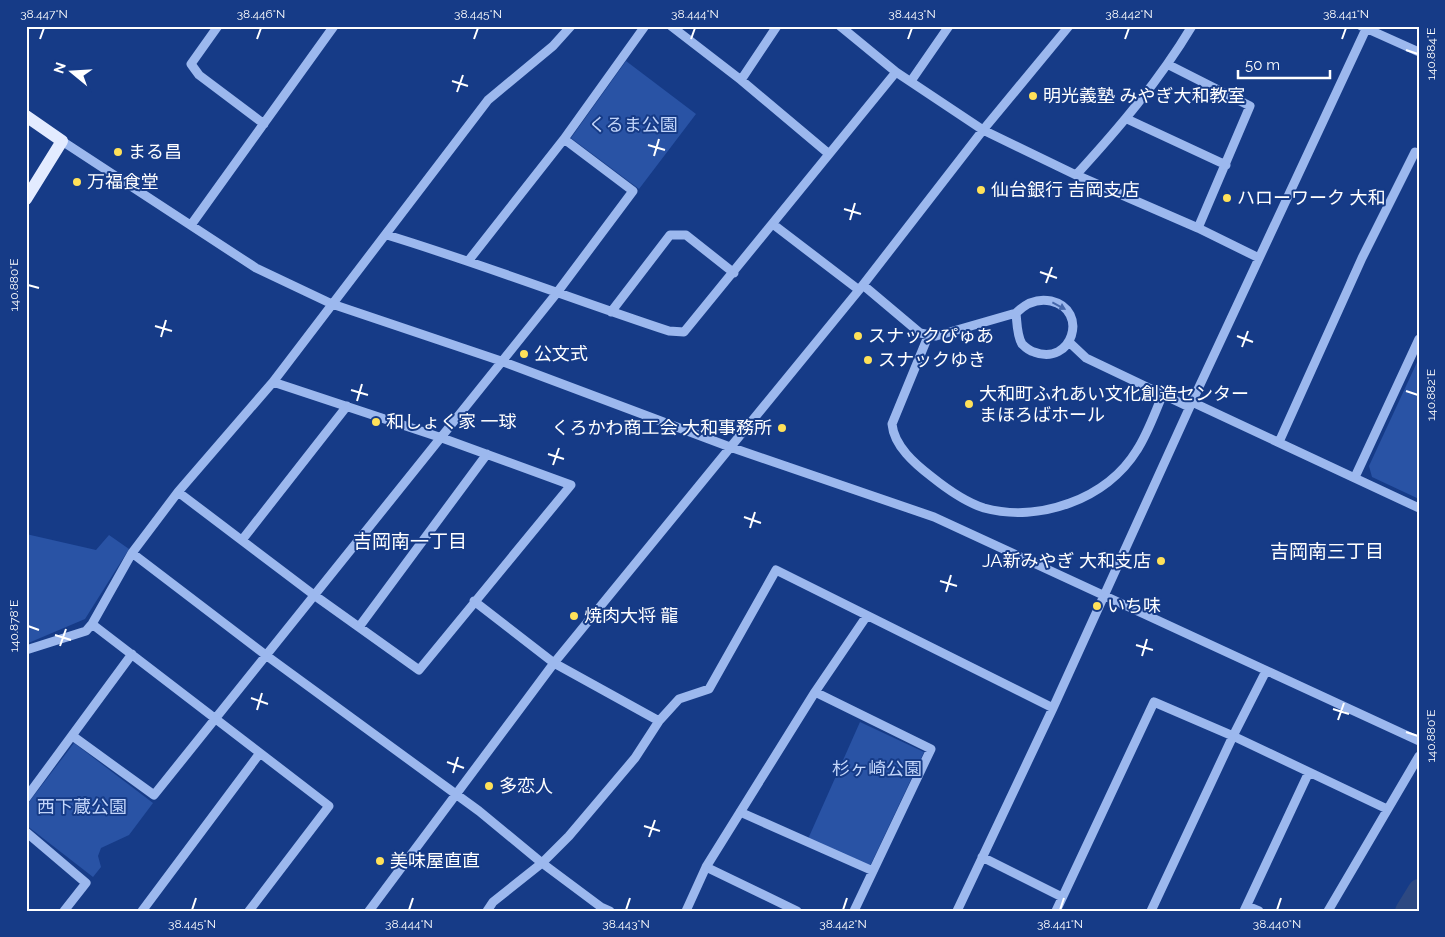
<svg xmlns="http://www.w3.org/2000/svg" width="1445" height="937" font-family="Raleway,'Noto Sans JP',sans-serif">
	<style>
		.green { fill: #2953a5 }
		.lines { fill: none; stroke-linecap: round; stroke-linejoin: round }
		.river { stroke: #2d4881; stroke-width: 22 }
		.minor { stroke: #9cb8ee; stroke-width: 9 }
		.major { stroke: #e3ebff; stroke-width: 12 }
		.oneway { fill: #4567ab }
		.ticks { fill: none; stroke: #fff; stroke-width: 2 }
		.poi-dot { fill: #ffe159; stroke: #163b87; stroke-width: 2 }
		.labels { text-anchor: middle; stroke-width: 4; stroke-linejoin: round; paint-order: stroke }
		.poi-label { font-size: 18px; fill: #fff; stroke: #163b87; text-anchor: start }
		.park-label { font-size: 18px; fill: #c2d5fa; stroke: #163b87 }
		.neighbourhood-label { font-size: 19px; fill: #fff; stroke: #163b87 }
		.neatline { fill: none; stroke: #fff; stroke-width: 2 }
		.ticks-label { font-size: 12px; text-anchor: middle; fill: #fff }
	</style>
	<rect width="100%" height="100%" fill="#163b87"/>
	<!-- green -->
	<path class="green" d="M626,61L696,114L639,189L571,138Z
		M1419,358V499L1372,477L1369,466Z
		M26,534L96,550L109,535L129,549L85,619L26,644Z
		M860,722L924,752L870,866L808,839Z
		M74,743L153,803L129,835L101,848L98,856L101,867L93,877L26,825V806Z"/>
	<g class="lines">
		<!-- river -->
		<path class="river" d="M1406,911L1419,890"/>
		<!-- minor -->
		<path class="minor" d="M218,26L191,64L199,75L264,124
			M671,26L741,80L829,154
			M840,26L896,72L983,130L1076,175L1198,228L1259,258
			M1361,26L1419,52
			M1169,65L1250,106L1198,228
			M741,80L777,26
			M911,81L949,26
			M1127,119L1226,165
			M62,141L256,268L332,304L501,361L730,447L934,517L1419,741
			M1076,175C1119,128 1159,81 1192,26
			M191,225L334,26
			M774,225L859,290
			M387,235C482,264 575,300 669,331L684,332L896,72
			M469,260L564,139
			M863,285L920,333L936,336L1016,313C1025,304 1037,298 1051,301C1090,310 1072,367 1034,352C1030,351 1025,347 1022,344C1017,336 1017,323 1016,313
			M611,312L670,235H686L734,273
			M929,334L892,424C894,446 915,464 932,477C947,489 965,502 984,508C1039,523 1107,499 1137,450C1148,433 1155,412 1163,394
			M1069,342L1086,358L1189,407
			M1192,402L1419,508
			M1279,442L1362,258L1415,152L1419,154
			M1355,477L1419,339
			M178,492L314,595L419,670L571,485L442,438L273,382
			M242,540L347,406
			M132,553L267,656L479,811L542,863L601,907L610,911
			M474,601L554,663L659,721
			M92,624L329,806L249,911
			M359,627L487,454
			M26,650L86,631L92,624L132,553L178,492L273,382L488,100L553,46L571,26
			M815,692L931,749L854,911
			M74,737L154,795L556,294L633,191L564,139L645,26
			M26,798L132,654
			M740,812L873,871
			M26,832L86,883L64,911
			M982,857L1062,897
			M706,867L797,911
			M1247,906L1259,911
			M142,911L260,753
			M369,911L554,663L859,290L983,130L1069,26
			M487,911L493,902L542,863L569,836L635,758L659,721L679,699L709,689L776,570L1053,708
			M686,911L706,867L815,692L866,617
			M957,911L1053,708L1192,402L1366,29
			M1056,911L1154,702L1233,736L1387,809
			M1151,911L1233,736L1266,671
			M1244,911L1309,772
			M1328,911L1419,756"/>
		<!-- major -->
		<path class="major" d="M26,116L62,141L26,199"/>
	</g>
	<!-- one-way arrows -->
	<defs><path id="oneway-solid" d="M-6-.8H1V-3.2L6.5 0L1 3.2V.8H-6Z" transform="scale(1.25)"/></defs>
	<use class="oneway" href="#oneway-solid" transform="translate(1059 306) rotate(28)"/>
	<!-- ticks -->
	<path class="ticks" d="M40,39L44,28M257,39L261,28M474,39L478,28M691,39L695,28M908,39L912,28M1125,39L1129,28M1342,39L1346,28M1406,50L1418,54M452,81L468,86M457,92L463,75M648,145L665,150M654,156L659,139M844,209L861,214M850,220L855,203M1040,272L1057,278M1046,283L1052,267M28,285L39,288M155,326L172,331M1237,336L1253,342M161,337L166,320M1242,347L1248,331M351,390L368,395M1406,391L1418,395M357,401L362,384M548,454L564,459M553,465L559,448M744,517L761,523M750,528L755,512M940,581L957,586M946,592L951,575M28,626L39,630M55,635L71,640M1136,645L1153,650M60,646L66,629M1142,656L1147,639M251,698L268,704M1333,709L1349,714M257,710L262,693M1338,720L1344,703M1406,732L1418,736M447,762L464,768M453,773L458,757M644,826L660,831M649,837L655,820M192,910L196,898M409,910L413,898M626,910L630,898M843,910L847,898M1060,910L1064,898M1277,910L1281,898"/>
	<!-- markers -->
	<g class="poi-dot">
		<circle cx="1033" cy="96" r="5"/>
		<circle cx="118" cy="152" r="5"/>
		<circle cx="77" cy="182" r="5"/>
		<circle cx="981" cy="190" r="5"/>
		<circle cx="1227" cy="198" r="5"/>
		<circle cx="858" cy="336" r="5"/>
		<circle cx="524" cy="354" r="5"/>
		<circle cx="868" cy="360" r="5"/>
		<circle cx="969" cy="404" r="5"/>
		<circle cx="376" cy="422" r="5"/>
		<circle cx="782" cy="428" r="5"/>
		<circle cx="1161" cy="561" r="5"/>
		<circle cx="1097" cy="606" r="5"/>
		<circle cx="574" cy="616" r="5"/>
		<circle cx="489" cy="786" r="5"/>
		<circle cx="380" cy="861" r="5"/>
	</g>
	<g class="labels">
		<!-- poi labels -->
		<g class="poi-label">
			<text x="1043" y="102">明光義塾 みやぎ大和教室</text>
			<text x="128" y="158">まる昌</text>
			<text x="87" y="188">万福食堂</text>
			<text x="991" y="196">仙台銀行 吉岡支店</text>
			<text x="1237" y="204">ハローワーク 大和</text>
			<text x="868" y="342">スナックぴゅあ</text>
			<text x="534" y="360">公文式</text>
			<text x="878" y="366">スナックゆき</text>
			<text x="979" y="400">大和町ふれあい文化創造センター<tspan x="979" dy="21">まほろばホール</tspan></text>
			<text x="386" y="428">和しょく家 一球</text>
			<text x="772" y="434" text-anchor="end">くろかわ商工会 大和事務所</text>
			<text x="1151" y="567" text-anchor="end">JA新みやぎ 大和支店</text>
			<text x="1107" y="612">いち味</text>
			<text x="584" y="622">焼肉大将 龍</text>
			<text x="499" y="792">多恋人</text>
			<text x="390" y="867">美味屋直直</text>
		</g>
		<!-- park labels -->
		<g class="park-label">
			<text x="633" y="131">くるま公園</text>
			<text x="877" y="775">杉ヶ崎公園</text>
			<text x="82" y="813">西下蔵公園</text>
		</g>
		<!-- neighbourhood labels -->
		<g class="neighbourhood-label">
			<text x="410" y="548">吉岡南一丁目</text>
			<text x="1327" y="558">吉岡南三丁目</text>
		</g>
	</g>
	<!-- border -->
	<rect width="1445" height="937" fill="none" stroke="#163b87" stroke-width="55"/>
	<!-- north arrow -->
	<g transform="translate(72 72) rotate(288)" stroke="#163b87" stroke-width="4" paint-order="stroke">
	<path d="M0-4L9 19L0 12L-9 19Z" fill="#ffffff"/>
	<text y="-8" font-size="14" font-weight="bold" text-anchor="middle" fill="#ffffff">N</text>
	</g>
	<!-- scale -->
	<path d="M1238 70v8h92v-8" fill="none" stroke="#ffffff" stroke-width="2.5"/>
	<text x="1245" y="70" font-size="15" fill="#ffffff" stroke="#163b87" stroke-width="4" paint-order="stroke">50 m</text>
	<rect x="28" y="28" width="1390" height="882" class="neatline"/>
	<g class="ticks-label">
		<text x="44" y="18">38.447°N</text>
		<text x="261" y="18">38.446°N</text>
		<text x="478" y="18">38.445°N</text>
		<text x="695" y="18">38.444°N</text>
		<text x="912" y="18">38.443°N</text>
		<text x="1129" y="18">38.442°N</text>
		<text x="1346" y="18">38.441°N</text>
		<text transform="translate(1431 54) rotate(-90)" y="4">140.884°E</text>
		<text transform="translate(14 285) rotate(-90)" y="4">140.880°E</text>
		<text transform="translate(1431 395) rotate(-90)" y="4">140.882°E</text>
		<text transform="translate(14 626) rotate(-90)" y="4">140.878°E</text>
		<text transform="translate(1431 736) rotate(-90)" y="4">140.880°E</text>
		<text x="192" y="928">38.445°N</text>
		<text x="409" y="928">38.444°N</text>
		<text x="626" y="928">38.443°N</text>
		<text x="843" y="928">38.442°N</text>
		<text x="1060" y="928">38.441°N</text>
		<text x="1277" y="928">38.440°N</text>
	</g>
</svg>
